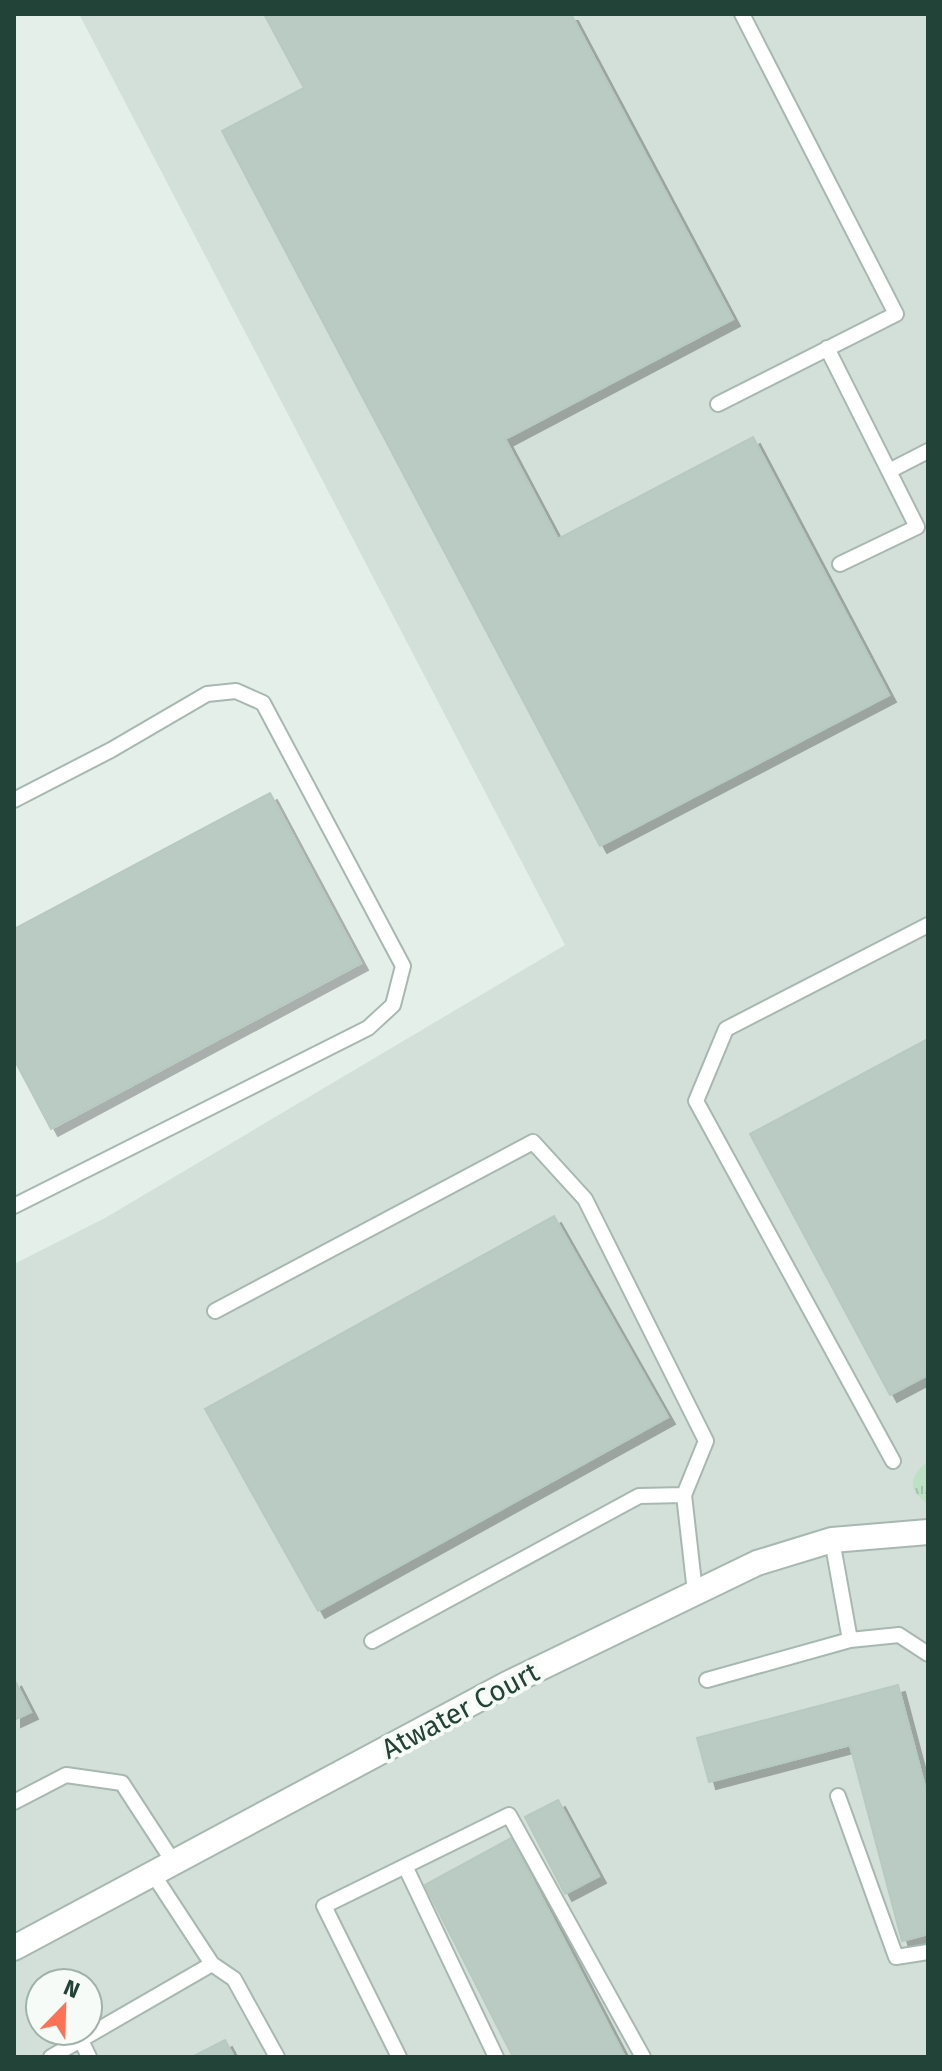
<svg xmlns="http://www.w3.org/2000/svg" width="942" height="2071" font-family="'Fira Sans',sans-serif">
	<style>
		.built { fill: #d3e0d9; fill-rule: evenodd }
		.grass { fill: url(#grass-tufts) }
		.building { fill: #bacbc3; stroke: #b7cac0; stroke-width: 2; filter: url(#shadow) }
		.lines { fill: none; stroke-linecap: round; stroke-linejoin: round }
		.lane-casing { stroke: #a7b8b1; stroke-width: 18 }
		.street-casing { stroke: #a7b8b1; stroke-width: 28 }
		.lane { stroke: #fff; stroke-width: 14 }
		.street { stroke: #fff; stroke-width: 24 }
		.labels { text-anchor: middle; stroke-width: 8; stroke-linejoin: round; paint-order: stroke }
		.street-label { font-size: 28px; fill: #224438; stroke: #f6fbf8 }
	</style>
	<defs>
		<pattern id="grass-tufts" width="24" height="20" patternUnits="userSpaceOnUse" patternTransform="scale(2)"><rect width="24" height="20" fill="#bce2c3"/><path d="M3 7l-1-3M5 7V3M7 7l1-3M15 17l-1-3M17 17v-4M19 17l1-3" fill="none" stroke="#a1c3a8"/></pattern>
		<filter id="shadow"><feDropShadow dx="7" dy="7" stdDeviation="0" flood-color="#0004"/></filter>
	</defs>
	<rect width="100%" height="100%" fill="#e5efea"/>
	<!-- built -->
	<path class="built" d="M79,14H928V2057H14V1264L105,1218L565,945ZM40,1983H88V2031H40Z"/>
	<!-- grass -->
	<path class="grass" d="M928,1461V1504C906,1489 909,1477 928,1461Z"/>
	<!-- building -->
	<path class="building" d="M264,14H571L733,319L505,439L558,539L753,437L889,695L600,846L222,131L304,88Z
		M270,793L361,963L51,1129L14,1059V929Z
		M928,1039V1375L890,1395L750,1134Z
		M554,1216L668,1417L318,1611L205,1409Z
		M14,1679L31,1712L14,1720Z
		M898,1685L928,1798V1934L902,1941L850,1745L709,1782L697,1738Z
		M558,1800L599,1876L565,1894L525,1817Z
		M511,1838L625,2057H513L425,1885Z
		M225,2040L234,2057H192Z"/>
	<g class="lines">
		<defs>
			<path id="lane" d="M827,348L917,527L840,564
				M718,404L896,314L742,14
				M889,471L928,451
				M14,800L111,750L207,694L236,691L263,703L403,966L393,1005L368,1028L14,1206
				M215,1311L533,1142L585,1199L706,1441L684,1495L695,1592
				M893,1461L696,1101L726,1029L928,925
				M832,1540L850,1640L899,1635L928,1654
				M372,1641L639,1496L684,1495
				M707,1680L850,1640
				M838,1796L896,1957L928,1952
				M14,1802L66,1775L122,1783L174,1863
				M405,1866L496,2057
				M212,1964L234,1979L277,2057
				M81,2040L89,2057
				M51,2057L212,1964L153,1874
				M399,2057L324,1906L509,1815L643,2057"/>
			<path id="street" d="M14,1948L507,1684L757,1563L832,1540L928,1532"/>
		</defs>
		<!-- lane casing -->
		<use href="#lane" class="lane-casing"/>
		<!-- street casing -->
		<use href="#street" class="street-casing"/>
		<!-- lane -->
		<use href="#lane" class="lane"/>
		<!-- street -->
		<use href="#street" class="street"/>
	</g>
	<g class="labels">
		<!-- street labels -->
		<g class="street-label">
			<text transform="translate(460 1710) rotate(-28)" y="10">Atwater Court</text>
		</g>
	</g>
	<!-- border -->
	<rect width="942" height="2071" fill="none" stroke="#224438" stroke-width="32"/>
	<!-- north arrow -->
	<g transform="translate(64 2007) rotate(23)"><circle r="38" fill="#f6fbf8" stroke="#a1b2ab" stroke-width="2"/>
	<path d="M0-6L14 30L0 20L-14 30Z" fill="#ff7054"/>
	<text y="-12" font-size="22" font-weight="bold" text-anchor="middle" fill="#224438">N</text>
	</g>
</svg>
